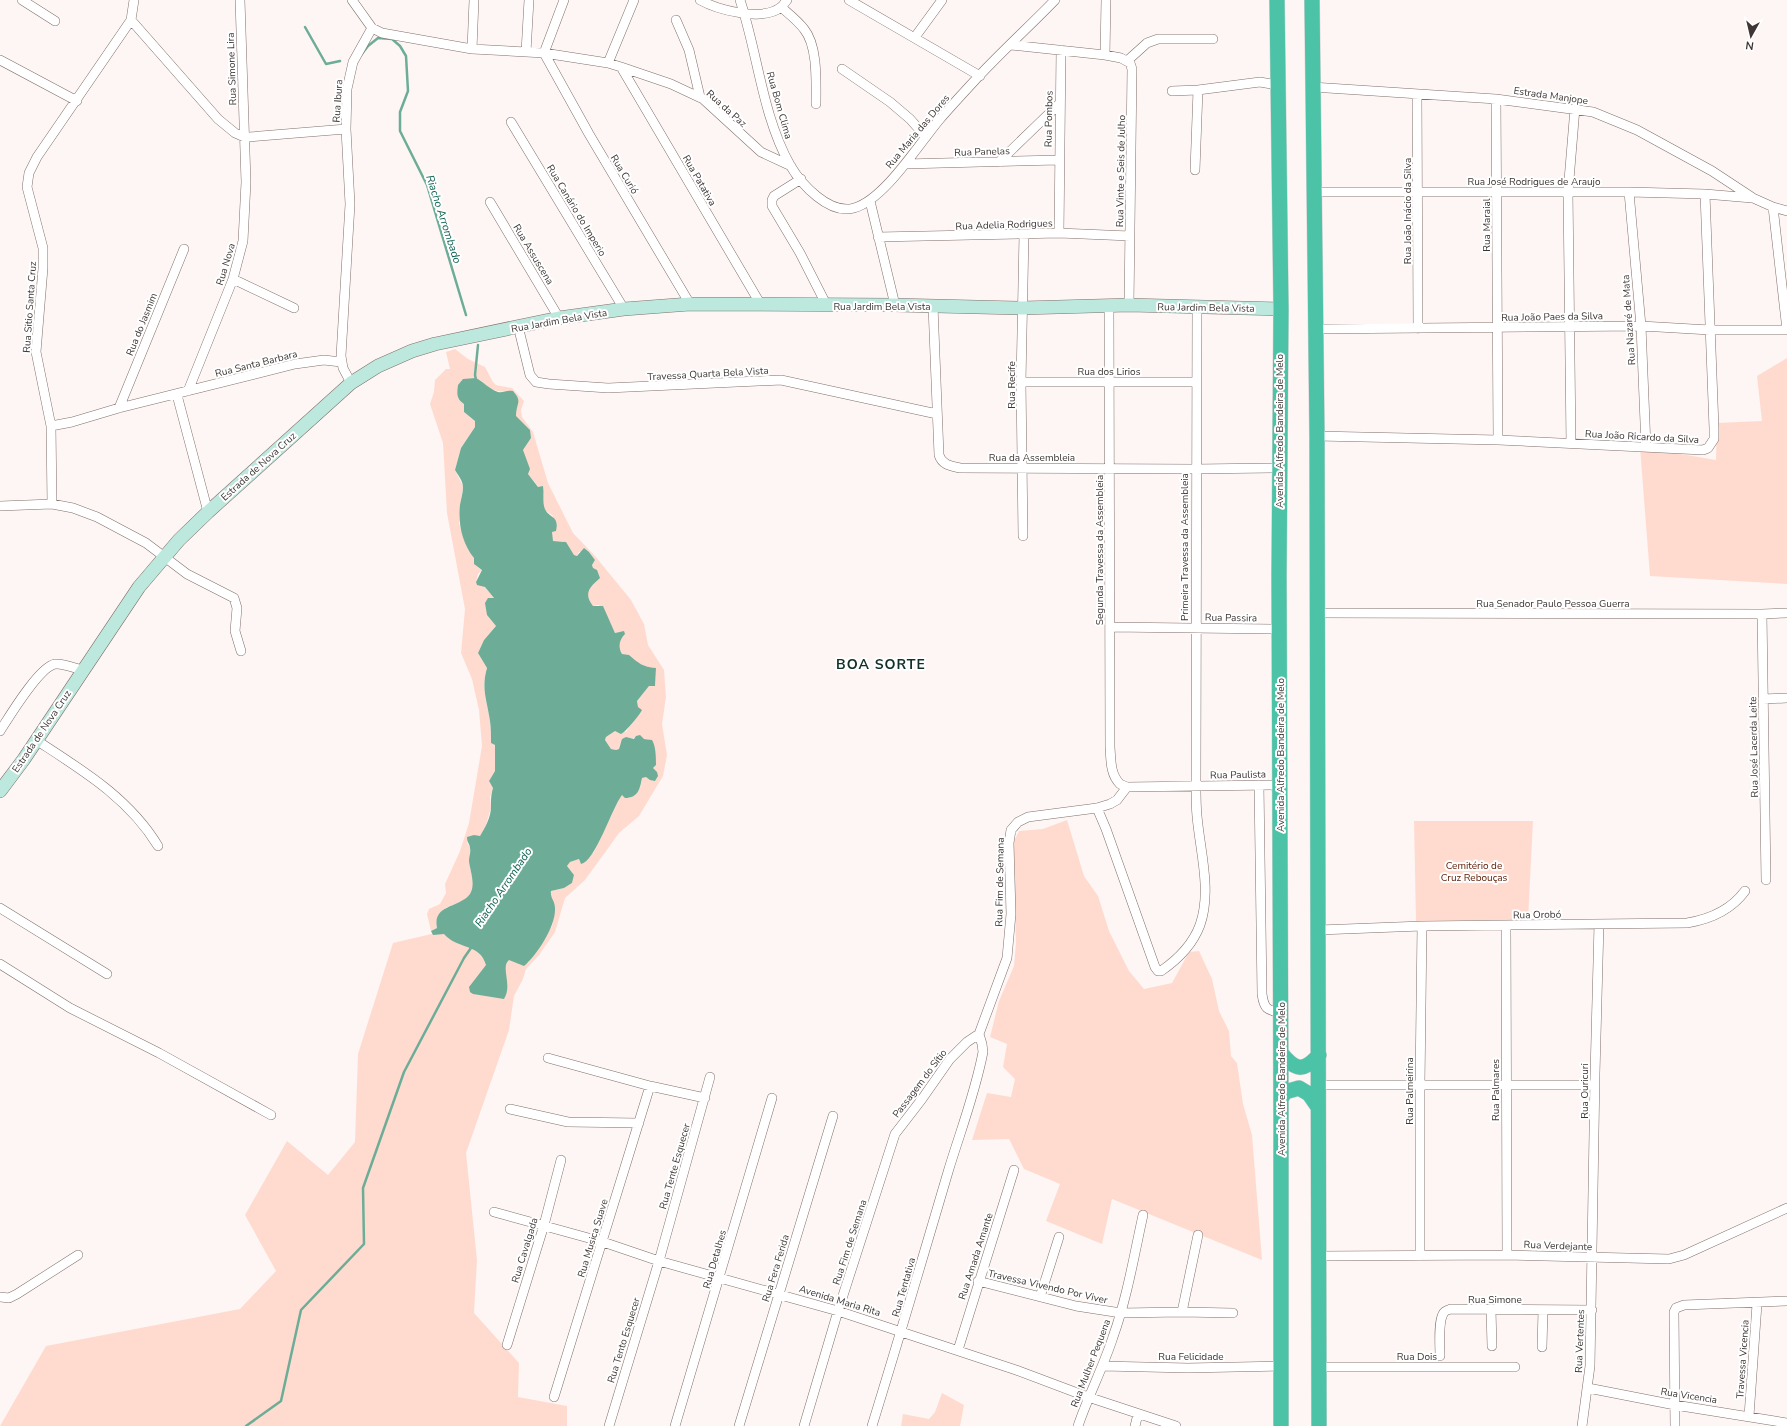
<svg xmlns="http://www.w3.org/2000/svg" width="1787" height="1426" font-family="'Nunito Sans',sans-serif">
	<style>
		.green { fill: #ffdbcf; fill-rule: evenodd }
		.water { fill: #6dad98 }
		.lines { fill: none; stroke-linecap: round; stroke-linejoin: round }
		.stream { stroke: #6dad98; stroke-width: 2.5 }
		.minor-casing { stroke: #80706b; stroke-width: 10 }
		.secondary-casing { stroke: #80706b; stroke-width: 14 }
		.trunk-casing { stroke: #d4d3d2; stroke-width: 16 }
		.minor { stroke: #fff; stroke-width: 9 }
		.secondary { stroke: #bce8de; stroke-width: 13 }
		.trunk { stroke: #4cc3a7; stroke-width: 15 }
		.labels { text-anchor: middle; stroke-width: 4; stroke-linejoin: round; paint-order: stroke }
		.street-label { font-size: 10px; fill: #3d3634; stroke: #fff }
		.park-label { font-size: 10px; fill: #5b1801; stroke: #fff }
		.water-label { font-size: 11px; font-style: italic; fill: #08604d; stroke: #fff }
		.district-label { font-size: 14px; font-weight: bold; letter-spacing: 1px; fill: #123028; stroke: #fff }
	</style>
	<rect width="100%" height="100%" fill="#fdf6f4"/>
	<!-- green -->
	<path class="green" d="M455,349L468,359L485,367L493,382L496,385L512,388L524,401L521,410L522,417L533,432L548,483L573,533L595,556L631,600L644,624L648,645L664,670L666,697L662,724L667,755L663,776L639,816L619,833L585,880L565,898L555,932L539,955L526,969L523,979L514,996L509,1030L466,1153L477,1260L474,1313L519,1363L518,1397L567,1406V1426H0L46,1346L240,1309L276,1271L245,1215L287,1141L328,1175L355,1142L358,1054L393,943L440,932L458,904C446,905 434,914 437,928L431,931L427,914L429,909L440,904L446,893L445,884L460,851L469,823L482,746L479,710L472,679L461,653L465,609L447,513L443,443L430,404L434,392L435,380L446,369H450L446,352ZM480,380C490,391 499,393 513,391C525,405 511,408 516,417C520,424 526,431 531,438L523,450L528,474L544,494V507L546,511L553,516L551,536L553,541H563L570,549L574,555L577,556L579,552H589L595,560L592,564L594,584L588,588C587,595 588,600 593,606L599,605L610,622L615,633L619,632L625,634C619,640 618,647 622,654L633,659L634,662L648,667L656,668L655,686H649L637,701C640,714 632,721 626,732L615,731L606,737L605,740L611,749L616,750L619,749L620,744L629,738L648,739L655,748L656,765L646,777L642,778C641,789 638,793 628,798L622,795L619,799L594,852L580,862L579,859L570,862L567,866L574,875L572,883L564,888L551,891L550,898C556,905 554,917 552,926L528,963L473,880L470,867V848L467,842L480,836L485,828L491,808L490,797L493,788L489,781L495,771V745L491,743C491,735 491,728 490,721C487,701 481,689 487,668L478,653L484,640L496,626L487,615L494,598L485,587L476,582L478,574L482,570L474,564V558L465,542L459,523L463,486L455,470L461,448L475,427V421L464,412V404Z
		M1787,358V584L1650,576L1640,447L1716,460L1717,423L1762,421L1757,376Z
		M1067,820L1084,876L1098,896L1109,931L1129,971L1144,989L1172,983L1189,952L1199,951L1212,979L1219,1011L1229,1031L1231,1056L1237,1063L1243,1104L1252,1135L1262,1260L1112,1199L1102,1244L1046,1221L1060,1184L1024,1169L1009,1139L972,1140L987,1093L1011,1097L1015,1079L1003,1067L1007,1044L990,1037L999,1001L1014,966L1016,943L1013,843L1019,831L1043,829Z
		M1414,821H1533L1528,920L1416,921Z
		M942,1393L964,1405L960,1426H901L903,1414L929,1419L935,1412Z"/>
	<!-- water -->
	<path class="water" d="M476,378C484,382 489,389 498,392C503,393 507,390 513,391C523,402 516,403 516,416L530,430L531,438L523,450L530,469L528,474L538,487L543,486C544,493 543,500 544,506C547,519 560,514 556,531L552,532L553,541L566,542L574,555L577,556L584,548L589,552L595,560L592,565L593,568L597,570L600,578C590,587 583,593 593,606H603L615,633L624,631L625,634C619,640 618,647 622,654L629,655C638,663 643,667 656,668L655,686H649L637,701L638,707L642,710C641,713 625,733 621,734L615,731L606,737L605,740L611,749L616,750L619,749L622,739L626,737L634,739L636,736L640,735L644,739L652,740C656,746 656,758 656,765L653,768L657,772L658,776L655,781L650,780L646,777L642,778C640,789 638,798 625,798L622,795C612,808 595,862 581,864L579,859L570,862L567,866L574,875L572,883L564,888L551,891C550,898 555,901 555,908C556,926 537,955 524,966L509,960C500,967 513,985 504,999L473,994L470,992L469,987L486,965C480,943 458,950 444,934L433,935L431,931L437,928C432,904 460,908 470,894C476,884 470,871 469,861C469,857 471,852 470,848C470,844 467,843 467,837L474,835L480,836C485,828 491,817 491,807C491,799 491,795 493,788L489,781L495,771V745L491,743C491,735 491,728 490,721C487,700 481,689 487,668L478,653L484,640L496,626L487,615L485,603L488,598H494L485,587L477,585L476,582L482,570L474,564V558C462,543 458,524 460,505C461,499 463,493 463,487C463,481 458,475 455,470L461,448L475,427V421L464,412V404C456,399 457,393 458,385L463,379Z"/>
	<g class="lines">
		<!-- stream -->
		<path class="stream" d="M305,27L326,64L340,61
			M361,55L368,46L378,38L392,39L400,46L406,56L408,91L400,112V131L427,185L466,315
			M476,380L475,375L478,345
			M246,1426L281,1401L301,1310L364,1244L363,1188L404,1072L464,958L473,945"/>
		<defs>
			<path id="minor" d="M22,0L55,21
				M352,0L372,28L382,33L472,49L544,53L608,63L621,67L671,84L703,99L761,152L791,166
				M564,0L544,53L589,134L690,304
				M700,0C718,10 763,22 781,7C783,6 785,2 787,0
				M740,0C758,54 762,115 790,165C801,184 829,215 854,208C884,200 919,144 939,120C952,105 965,91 978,77C1003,50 1030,26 1055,0
				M849,0L980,76
				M781,7C789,14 798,21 804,29C818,46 816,82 816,104
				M131,20L218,119L235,133L244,137H249L346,129
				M676,20L689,50L700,97
				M915,37L942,0
				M1011,45L1105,55L1121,58L1130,63L1132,69L1129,305
				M472,49L474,0
				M526,52L529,0
				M1105,55L1106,0
				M0,60L77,101
				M1127,61L1147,43L1158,39H1213
				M608,63L634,0
				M621,67L761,305
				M842,69L890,102L910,119L926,137
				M1312,87L1496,99L1593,112L1637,130L1712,171L1753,198L1773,207L1787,211
				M1172,91L1198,90L1260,82L1277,85
				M1417,94L1418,329
				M1496,99L1498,440
				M511,122L624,309
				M999,162L1060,103
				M905,164L1059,160
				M1195,170L1198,90
				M801,179L774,196L772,200V206L800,253L827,306
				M1315,192H1629L1705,194L1752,198
				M1629,192L1641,326L1646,447
				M870,201L895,305
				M490,202L559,318
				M1773,207L1787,330
				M1059,233L1061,50
				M878,237L1059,233L1130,236
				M233,279L294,308
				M933,306L939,455C942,465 951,466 960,468L1195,469L1279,468
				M1109,306L1110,747C1111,760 1110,774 1120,784L1127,787L1281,785
				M518,326L530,375L536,382L549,384L608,388L781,380L937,414
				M1317,329L1641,326L1710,330H1787
				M1021,382H1196
				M351,383L343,368L341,356L350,204L346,129L347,89L353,62L372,28
				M188,391L233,279L243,241L246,182L240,0
				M177,395L208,512
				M119,408L184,249
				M51,426L72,422L119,408L295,364L324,360L341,362
				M1317,436L1498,440L1703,450L1708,448L1714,439V428L1705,194
				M1571,443L1568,192L1575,108
				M52,504L51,426L36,352L43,268V248L27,187L29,173L37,157L131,20L134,0
				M0,506L52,504L73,508L97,517L146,543L187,574L234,598L237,608L235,631L241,651
				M1023,536L1021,382L1024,234
				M1318,613L1762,614L1787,613
				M1762,614L1766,880
				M1110,627L1279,629
				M1763,699L1787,698
				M0,731C9,717 39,667 55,664C63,663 74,668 82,670
				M36,740C82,770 129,798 158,846
				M1259,785L1262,994C1264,1009 1267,1010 1281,1013
				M1097,808L1106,829L1155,967L1158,971H1161C1177,960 1193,944 1200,925C1212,891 1200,851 1197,816C1196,806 1196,796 1196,786L1197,308
				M0,908L107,974
				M1506,926L1507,1255
				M1319,930L1422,926L1687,923C1711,919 1731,910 1745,891
				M0,964L70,1008L159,1053L271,1115
				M979,1034L1007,958L1011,914L1009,843L1011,830L1018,822L1028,817L1097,808L1110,804L1117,800L1127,787
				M548,1058L650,1086L705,1098
				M1319,1085H1595
				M510,1109L568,1122L639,1123
				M494,1212L603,1242L659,1261L838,1311L1016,1370L1088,1397L1176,1426
				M1318,1256L1507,1255L1669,1259L1684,1255L1787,1208
				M1420,1256V1084L1422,926
				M978,1281L1076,1306L1121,1313L1182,1312L1233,1313
				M0,1297L9,1298L17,1294L78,1255
				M1040,1297L1059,1237
				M1491,1310L1492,1346
				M1182,1312L1198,1235
				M507,1345L544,1225L561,1160
				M1542,1347L1543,1310
				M958,1350L1014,1170
				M1440,1356C1440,1346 1438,1323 1443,1314C1444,1311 1448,1310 1451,1309L1592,1310
				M1102,1366L1188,1368L1281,1366
				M1318,1367H1515
				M1588,1388L1675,1405L1787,1423
				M554,1397L650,1086
				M1749,1416L1757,1304
				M609,1426L659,1261L710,1077
				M675,1426L772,1098
				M739,1426L833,1116
				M804,1426L838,1311L895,1134L922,1099L950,1059L967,1042L979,1034
				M872,1426C898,1342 923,1257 948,1172C960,1132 975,1094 983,1052L982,1044L979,1034
				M1078,1426C1088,1396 1103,1368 1113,1337C1127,1298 1134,1256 1143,1215
				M1135,1426L1138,1414
				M1582,1426L1590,1366L1595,1074L1599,924
				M1675,1426L1674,1312L1676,1308L1684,1305L1787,1301"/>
			<path id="secondary" d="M0,791L24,759L139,587L179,540L208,512L351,383L378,366L412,351L435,344L559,318L624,309L690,304L895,305L1022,308L1129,305L1281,309"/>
			<path id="trunk" d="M1277,0L1281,309L1279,576L1281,1116V1426
				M1312,0L1317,436L1319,1426
				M1281,1053C1295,1070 1303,1073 1319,1055
				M1281,1099L1285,1092L1299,1088L1309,1094L1318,1107"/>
		</defs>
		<!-- minor casing -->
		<use href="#minor" class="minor-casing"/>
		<!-- secondary casing -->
		<use href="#secondary" class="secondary-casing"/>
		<!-- trunk casing -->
		<use href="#trunk" class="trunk-casing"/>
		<!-- minor -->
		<use href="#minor" class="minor"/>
		<!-- secondary -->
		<use href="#secondary" class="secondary"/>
		<!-- trunk -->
		<use href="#trunk" class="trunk"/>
	</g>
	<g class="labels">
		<!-- street labels -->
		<g class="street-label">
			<text transform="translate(231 69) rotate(-92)" y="4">Rua Simone Lira</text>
			<text transform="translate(1551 95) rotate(8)" y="4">Estrada Manjope</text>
			<text transform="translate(337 101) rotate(-86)" y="4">Rua Ibura</text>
			<text transform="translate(780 105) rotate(74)" y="4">Rua Bom Clima</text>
			<text transform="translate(727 108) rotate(42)" y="4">Rua da Paz</text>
			<text transform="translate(1048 119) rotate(-89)" y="4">Rua Pombos</text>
			<text transform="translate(917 131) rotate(-50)" y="4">Rua Maria das Dores</text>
			<text transform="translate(982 151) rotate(-2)" y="4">Rua Panelas</text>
			<text transform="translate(1120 171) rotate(-89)" y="4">Rua Vinte e Seis de Julho</text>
			<text transform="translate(625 174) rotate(59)" y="4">Rua Curió</text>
			<text transform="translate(700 180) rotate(60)" y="4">Rua Patativa</text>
			<text x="1534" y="185">Rua José Rodrigues de Araujo</text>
			<text transform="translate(577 210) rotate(59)" y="4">Rua Canário do Imperio</text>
			<text transform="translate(1407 211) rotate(-90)" y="4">Rua João Inácio da Silva</text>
			<text transform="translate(1004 224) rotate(-2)" y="4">Rua Adelia Rodrigues</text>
			<text transform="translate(1486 225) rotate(-90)" y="4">Rua Maraial</text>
			<text transform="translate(534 254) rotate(59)" y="4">Rua Assuscena</text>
			<text transform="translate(225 264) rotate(-73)" y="4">Rua Nova</text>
			<text x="882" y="310">Rua Jardim Bela Vista</text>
			<text transform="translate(29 307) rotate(-86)" y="4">Rua Sitio Santa Cruz</text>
			<text transform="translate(1206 307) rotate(1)" y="4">Rua Jardim Bela Vista</text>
			<text transform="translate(1552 316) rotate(-1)" y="4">Rua João Paes da Silva</text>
			<text transform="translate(559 320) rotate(-10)" y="4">Rua Jardim Bela Vista</text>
			<text transform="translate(1628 320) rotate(-94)" y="4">Rua Nazaré de Mata</text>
			<text transform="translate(141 324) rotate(-68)" y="4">Rua do Jasmim</text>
			<text transform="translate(256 363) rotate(-14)" y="4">Rua Santa Barbara</text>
			<text x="1109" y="375">Rua dos Lirios</text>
			<text transform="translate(708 373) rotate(-3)" y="4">Travessa Quarta Bela Vista</text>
			<text transform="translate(1011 385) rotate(-90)" y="4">Rua Recife</text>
			<text transform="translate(1279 431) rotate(-90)" y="4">Avenida Alfredo Bandeira de Melo</text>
			<text transform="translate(1642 436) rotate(3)" y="4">Rua João Ricardo da Silva</text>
			<text x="1032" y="461">Rua da Assembleia</text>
			<text transform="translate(258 466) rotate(-42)" y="4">Estrada de Nova Cruz</text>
			<text transform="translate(1184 547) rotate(-90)" y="4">Primeira Travessa da Assembleia</text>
			<text transform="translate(1099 550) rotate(-90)" y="4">Segunda Travessa da Assembleia</text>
			<text x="1553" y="607">Rua Senador Paulo Pessoa Guerra</text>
			<text transform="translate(1231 617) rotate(1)" y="4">Rua Passira</text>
			<text transform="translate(41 731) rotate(-56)" y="4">Estrada de Nova Cruz</text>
			<text transform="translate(1753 747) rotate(-91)" y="4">Rua José Lacerda Leite</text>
			<text transform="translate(1280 755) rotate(-90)" y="4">Avenida Alfredo Bandeira de Melo</text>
			<text transform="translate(1238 774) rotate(-1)" y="4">Rua Paulista</text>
			<text transform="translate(999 882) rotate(-89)" y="4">Rua Fim de Semana</text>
			<text transform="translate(1537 914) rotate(-1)" y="4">Rua Orobó</text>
			<text transform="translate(1281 1079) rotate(-90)" y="4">Avenida Alfredo Bandeira de Melo</text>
			<text transform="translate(919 1083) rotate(-53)" y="4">Passagem do Sítio</text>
			<text transform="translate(1495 1090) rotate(-90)" y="4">Rua Palmares</text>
			<text transform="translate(1409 1091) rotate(-90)" y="4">Rua Palmeirina</text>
			<text transform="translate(1584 1091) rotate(-90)" y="4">Rua Ouricuri</text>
			<text transform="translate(674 1166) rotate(-74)" y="4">Rua Tente Esquecer</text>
			<text transform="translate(592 1238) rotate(-73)" y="4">Rua Musica Suave</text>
			<text transform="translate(849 1242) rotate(-72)" y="4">Rua Fim de Semana</text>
			<text transform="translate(1558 1245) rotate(2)" y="4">Rua Verdejante</text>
			<text transform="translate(524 1250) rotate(-73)" y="4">Rua Cavalgada</text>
			<text transform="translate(975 1256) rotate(-72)" y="4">Rua Amada Amante</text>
			<text transform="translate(714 1259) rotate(-74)" y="4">Rua Detalhes</text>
			<text transform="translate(775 1268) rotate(-73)" y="4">Rua Fera Ferida</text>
			<text transform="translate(1048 1286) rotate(13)" y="4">Travessa Vivendo Por Viver</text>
			<text transform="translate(903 1287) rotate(-74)" y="4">Rua Tentativa</text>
			<text x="1495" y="1303">Rua Simone</text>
			<text transform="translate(840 1300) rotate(17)" y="4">Avenida Maria Rita</text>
			<text transform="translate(623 1340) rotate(-73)" y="4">Rua Tento Esquecer</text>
			<text transform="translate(1579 1341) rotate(-88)" y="4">Rua Vertentes</text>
			<text x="1191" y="1360">Rua Felicidade</text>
			<text x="1417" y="1360">Rua Dois</text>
			<text transform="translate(1742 1359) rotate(-86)" y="4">Travessa Vicencia</text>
			<text transform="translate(1090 1363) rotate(-69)" y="4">Rua Mulher Pequena</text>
			<text transform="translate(1689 1395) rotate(9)" y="4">Rua Vicencia</text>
		</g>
		<!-- park labels -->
		<g class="park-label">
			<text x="1474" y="869">Cemitério de<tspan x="1474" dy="12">Cruz Rebouças</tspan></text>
		</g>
		<!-- water labels -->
		<g class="water-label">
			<text transform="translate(444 219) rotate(72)" y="4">Riacho Arrombado</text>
			<text transform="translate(503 887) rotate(-56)" y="4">Riacho Arrombado</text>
		</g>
		<!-- district labels -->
		<g class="district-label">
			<text x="881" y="669">BOA SORTE</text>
		</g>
	</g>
	<!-- north arrow -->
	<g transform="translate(1751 36) rotate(188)" stroke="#ffffff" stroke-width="3" paint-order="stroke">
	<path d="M0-3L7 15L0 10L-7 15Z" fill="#3d3634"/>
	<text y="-6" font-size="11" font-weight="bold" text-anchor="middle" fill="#3d3634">N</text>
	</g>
</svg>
